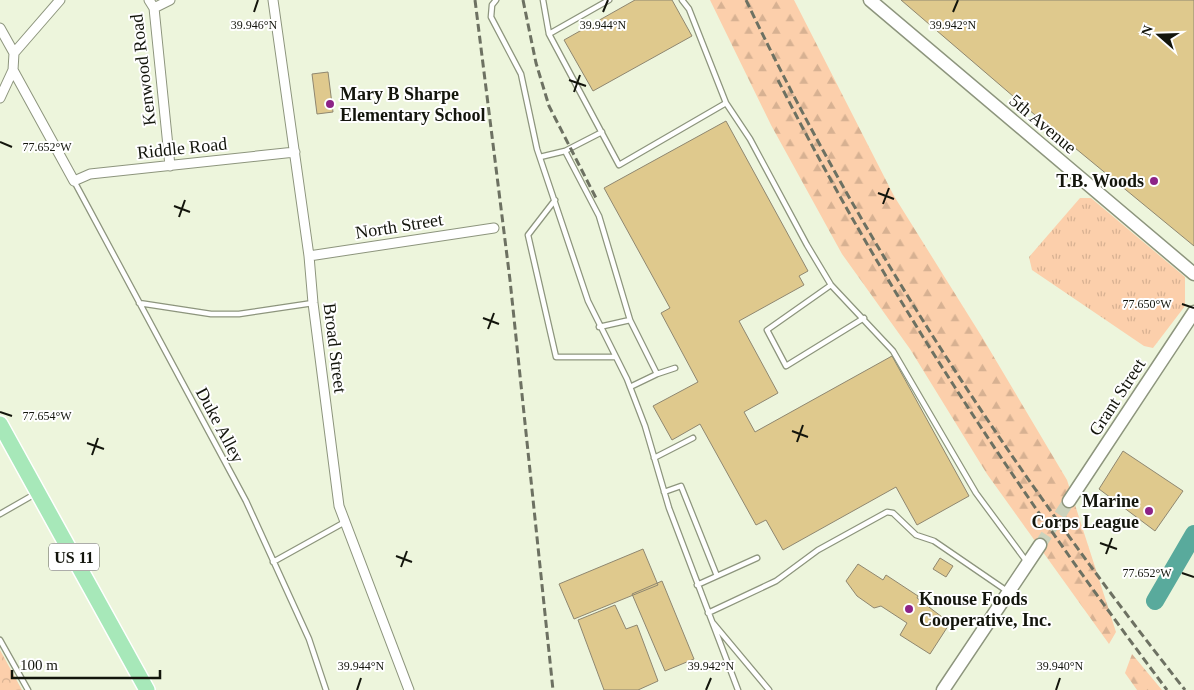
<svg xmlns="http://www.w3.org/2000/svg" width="1194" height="690" font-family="'Times New Roman',serif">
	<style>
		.grass { fill: url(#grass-tufts) }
		.forest { fill: url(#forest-firs) }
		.park { fill: url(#park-crowns) }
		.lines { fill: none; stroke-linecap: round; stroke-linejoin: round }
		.river { stroke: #59aa9c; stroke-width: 18 }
		.building { fill: #dfc98d; stroke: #8f8770 }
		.secondary-tunnel { stroke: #ccd3bd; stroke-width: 12; stroke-dasharray: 12 6; stroke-linecap: butt }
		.lane-casing { stroke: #8d957d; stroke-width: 7 }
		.street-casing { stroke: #8d957d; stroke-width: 11 }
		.secondary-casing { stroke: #8d957d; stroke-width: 15 }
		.primary-casing { stroke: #fff; stroke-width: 18 }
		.lane { stroke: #fff; stroke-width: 4.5 }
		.street { stroke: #fff; stroke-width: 9 }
		.secondary { stroke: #fff; stroke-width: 12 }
		.primary { stroke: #a7e8b9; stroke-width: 15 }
		.rail { stroke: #6d7162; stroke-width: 3; stroke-dasharray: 8 4; stroke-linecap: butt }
		.ticks { fill: none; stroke: #13150c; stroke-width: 2 }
		.poi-dot { fill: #8d2387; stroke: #fff; stroke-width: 2 }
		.labels { text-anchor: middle; stroke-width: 4; stroke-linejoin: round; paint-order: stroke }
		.shield { fill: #fff; stroke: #5a5b55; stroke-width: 1 }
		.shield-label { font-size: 16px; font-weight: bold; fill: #13150c }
		.street-label { font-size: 18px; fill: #13150c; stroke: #fff }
		.poi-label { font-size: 18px; font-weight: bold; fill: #13150c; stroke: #fff; text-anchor: start }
		.ticks-label { font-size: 12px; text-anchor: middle; fill: #13150c; stroke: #fff; stroke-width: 4; stroke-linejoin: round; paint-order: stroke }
	</style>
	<defs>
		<pattern id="grass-tufts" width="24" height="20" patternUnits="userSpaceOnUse" patternTransform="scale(1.25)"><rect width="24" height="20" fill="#fccfab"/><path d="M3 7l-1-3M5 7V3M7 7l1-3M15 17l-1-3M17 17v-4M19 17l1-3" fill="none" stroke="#d7b192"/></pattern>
		<pattern id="forest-firs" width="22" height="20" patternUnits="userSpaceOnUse" patternTransform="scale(1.25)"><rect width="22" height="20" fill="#fccfab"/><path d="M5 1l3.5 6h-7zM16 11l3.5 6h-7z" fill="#d7b192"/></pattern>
		<pattern id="park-crowns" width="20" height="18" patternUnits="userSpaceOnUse" patternTransform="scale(1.25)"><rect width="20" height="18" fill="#fccfab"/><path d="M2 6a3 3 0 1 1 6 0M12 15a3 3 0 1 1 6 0" fill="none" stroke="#d7b192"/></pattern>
	</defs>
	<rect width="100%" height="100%" fill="#edf5dc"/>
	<!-- grass -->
	<path class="grass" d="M1080,198H1091L1185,277V306L1153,348L1144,346L1032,270L1029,257Z"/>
	<!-- forest -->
	<path class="forest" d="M710,0H794L894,196L982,337L1067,480L1116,632L1109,644L987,474L910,349L842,254L771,125Z
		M1132,654L1162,690H1137L1125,673Z"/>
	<!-- park -->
	<path class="park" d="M0,650L22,690H0Z"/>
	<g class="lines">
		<!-- river -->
		<path class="river" d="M1155,601L1194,534"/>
	</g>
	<!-- building -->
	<path class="building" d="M635,0H672L692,36L593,91L564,40Z
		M901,0H1194V246L1035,115Z
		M328,72L333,112L317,114L312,74Z
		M726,121L808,271L799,276L804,285L739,321L778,393L744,412L755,432L892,356L969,496L917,525L896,487L783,550L766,520L756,525L700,424L672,440L653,406L698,382L661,313L670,308L604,188Z
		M1123,451L1183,491L1155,531L1099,489Z
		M643,549L658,585L574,619L559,584Z
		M940,558L953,566L946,577L933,569Z
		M858,564L883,580L886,575L918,596L917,598L950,623L930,654L900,635L907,623L881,606L874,608L857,596L846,581Z
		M662,581L694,659L665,671L632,594Z
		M615,605L626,629L637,625L658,681L638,690H604L578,620Z"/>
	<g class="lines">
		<!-- secondary-tunnel -->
		<path class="secondary-tunnel" d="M1040,545L1069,501"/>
		<defs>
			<path id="lane" d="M496,0L492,5L491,17L521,74L537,149L588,301L627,379L645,426L669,508L738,690
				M543,0L549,34L619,165L726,103
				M682,0L689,9L726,103L750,139L807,245L831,285L893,351L976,493L1027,562
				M549,34L609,0
				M565,151L602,132
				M540,157L565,151L599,216L630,320
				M74,181L246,501L309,639L326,690
				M555,200L528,235L556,357H615
				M831,285L767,330L786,366L864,318
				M139,303L211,314H239L313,303
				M599,327L630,320L657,374L630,387
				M657,374L675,368
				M654,458L693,438
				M664,492L681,486L717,576
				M0,514L35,494
				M273,562L345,522
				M697,585L757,558
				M708,613L776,581L818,550L887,512L893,513L916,535L934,541L1007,591
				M713,623L769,690
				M0,640L28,690"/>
			<path id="street" d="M149,0L154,8L170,166
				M273,0L309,256L313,303L339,506L409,690
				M154,8L170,0
				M0,28L14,53L13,70L74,181L90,174L295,152
				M14,53L60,0
				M0,98L13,70
				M309,256L494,228"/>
			<path id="secondary" d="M870,0L1194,274
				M1069,501L1194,312
				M943,690L1040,545"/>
			<path id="primary" d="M0,424L147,690"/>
		</defs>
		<!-- lane casing -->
		<use href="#lane" class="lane-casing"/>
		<!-- street casing -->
		<use href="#street" class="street-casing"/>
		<!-- secondary casing -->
		<use href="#secondary" class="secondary-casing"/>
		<!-- primary casing -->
		<use href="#primary" class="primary-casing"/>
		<!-- lane -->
		<use href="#lane" class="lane"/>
		<!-- street -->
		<use href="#street" class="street"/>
		<!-- secondary -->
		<use href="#secondary" class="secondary"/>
		<!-- primary -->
		<use href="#primary" class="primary"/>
		<!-- rail -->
		<path class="rail" d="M475,0L510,280L553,690
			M523,0L536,63L549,106L597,200
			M746,0C864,248 1016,475 1185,690
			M778,80C887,296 1022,497 1167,690"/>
	</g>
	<!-- ticks -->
	<path class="ticks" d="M254,12L258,0M603,12L608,0M953,12L958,0M569,80L586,86M574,92L580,75M0,142L12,147M878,193L894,199M883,204L889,188M174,206L190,212M179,217L185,200M1182,304L1194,308M483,318L499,324M488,329L494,313M0,412L12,416M792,431L808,437M797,442L803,425M87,443L104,449M92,455L98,438M1100,543L1117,549M1106,554L1112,538M396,556L412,562M401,567L407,551M1182,573L1194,577M357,690L361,678M706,690L711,678M1056,690L1060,678"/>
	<!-- markers -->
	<g class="poi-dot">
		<circle cx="330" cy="104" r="5"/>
		<circle cx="1154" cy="181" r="5"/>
		<circle cx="1149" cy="511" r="5"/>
		<circle cx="909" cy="609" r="5"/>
	</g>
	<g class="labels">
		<!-- shield labels -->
		<rect class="shield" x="49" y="543.5" width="50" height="27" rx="4"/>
		<g class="shield-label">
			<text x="74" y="563">US 11</text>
		</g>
		<!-- street labels -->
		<g class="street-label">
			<text transform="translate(143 70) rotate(-97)" y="6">Kenwood Road</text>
			<text transform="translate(1043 124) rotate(40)" y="6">5th Avenue</text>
			<text transform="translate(182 148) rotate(-6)" y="6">Riddle Road</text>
			<text transform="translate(399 226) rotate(-9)" y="6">North Street</text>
			<text transform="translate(335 348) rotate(83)" y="6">Broad Street</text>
			<text transform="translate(1117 397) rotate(-57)" y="6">Grant Street</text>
			<text transform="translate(220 425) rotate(62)" y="6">Duke Alley</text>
		</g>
		<!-- poi labels -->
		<g class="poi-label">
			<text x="340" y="100">Mary B Sharpe<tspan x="340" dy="21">Elementary School</tspan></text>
			<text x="1144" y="187" text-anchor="end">T.B. Woods</text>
			<text x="1139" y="507" text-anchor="end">Marine<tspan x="1139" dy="21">Corps League</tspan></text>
			<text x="919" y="605">Knouse Foods<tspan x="919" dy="21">Cooperative, Inc.</tspan></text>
		</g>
	</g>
	<g class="ticks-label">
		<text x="254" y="29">39.946°N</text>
		<text x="603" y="29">39.944°N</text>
		<text x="953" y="29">39.942°N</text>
		<text x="47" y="151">77.652°W</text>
		<text x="1147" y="308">77.650°W</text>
		<text x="47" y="420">77.654°W</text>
		<text x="1147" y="577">77.652°W</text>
		<text x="361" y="670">39.944°N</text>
		<text x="711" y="670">39.942°N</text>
		<text x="1060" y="670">39.940°N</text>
	</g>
	<!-- north arrow -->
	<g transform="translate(1159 35) rotate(290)" stroke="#ffffff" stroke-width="4" paint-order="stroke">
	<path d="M0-4L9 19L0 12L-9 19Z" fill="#13150c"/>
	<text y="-8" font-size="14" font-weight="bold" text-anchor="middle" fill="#13150c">N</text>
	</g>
	<!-- scale -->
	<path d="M12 670v8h148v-8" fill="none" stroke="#13150c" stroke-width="2.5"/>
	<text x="20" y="670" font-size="15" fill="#13150c" stroke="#ffffff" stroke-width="4" paint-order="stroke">100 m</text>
</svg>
